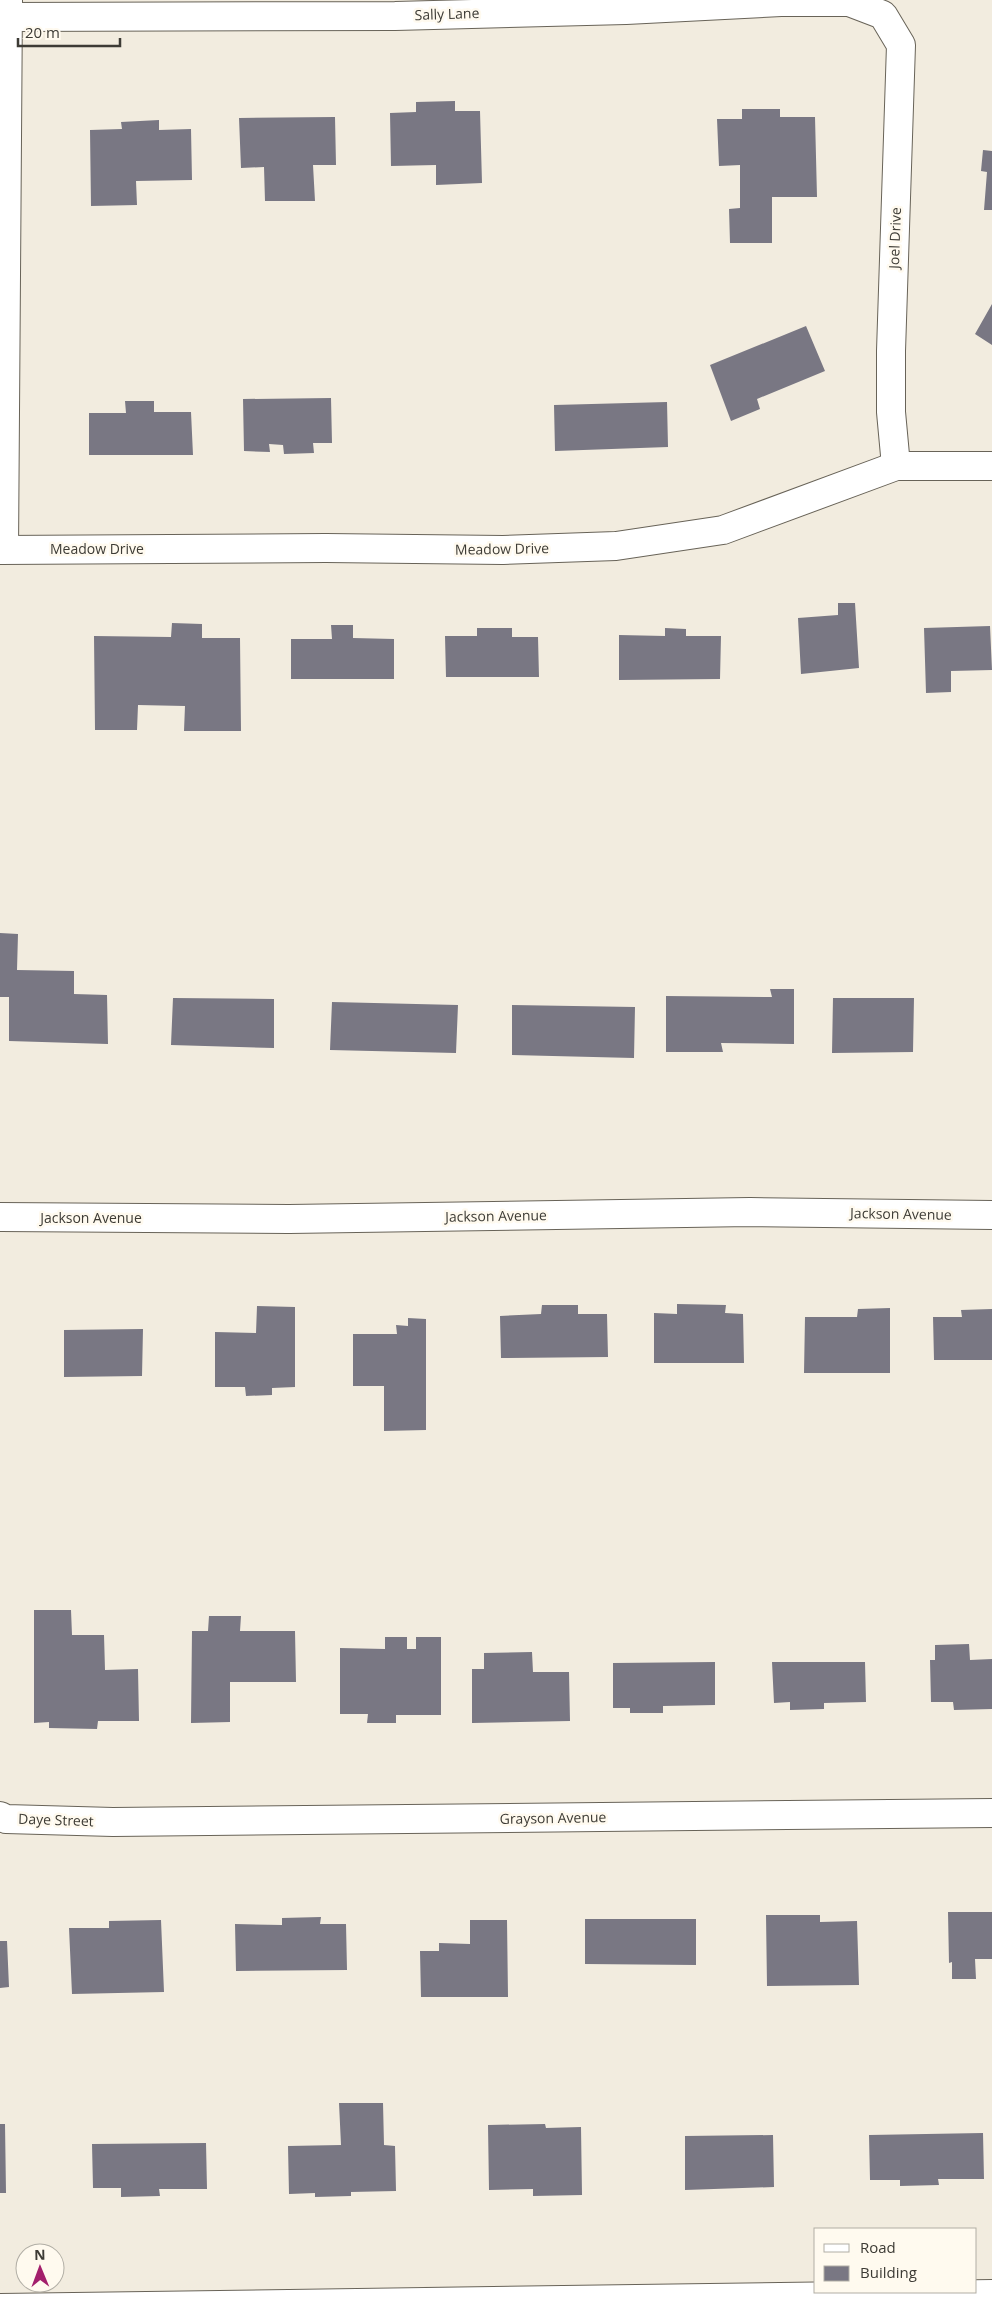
<svg xmlns="http://www.w3.org/2000/svg" width="992" height="2308" font-family="'Open Sans',sans-serif">
	<style>
		.building { fill: #797783 }
		.lines { fill: none; stroke-linecap: round; stroke-linejoin: round }
		.minor-casing { stroke: #686358; stroke-width: 30 }
		.minor { stroke: #fff; stroke-width: 28 }
		.labels { text-anchor: middle; stroke-width: 5; stroke-linejoin: round; paint-order: stroke }
		.street-label { font-size: 14px; fill: #3d3b35; stroke: #fffaef }
	</style>
	<rect width="100%" height="100%" fill="#f2ecdf"/>
	<!-- building -->
	<path class="building" d="M455,101V111H480L482,183L436,185V165L391,166L390,113L416,112V102Z
		M742,109H780V117H815L817,197H772V243H730L729,209L740,208V165L719,166L717,119H742Z
		M335,117L336,165H313L315,201H265L264,167L241,168L239,118Z
		M159,120V130L191,129L192,180L136,181L137,205L91,206L90,130L122,129L121,122Z
		M983,150L992,151V210H984L987,172L981,171Z
		M992,304V345L975,334Z
		M806,326L825,371L757,399L760,409L731,421L710,365Z
		M331,398L332,443H313L314,453L284,454L283,445L269,444L270,452L244,451L243,399Z
		M125,401H154V412H191L193,455H89V413H126Z
		M667,402L668,447L555,451L554,405Z
		M838,603H855L859,668L801,674L798,618L838,615Z
		M172,623L202,624V638H240L241,731H184L185,706L138,705L137,730H95L94,636L171,637Z
		M331,625H353V638L394,639V679H291V639H332Z
		M990,626L992,670L951,671V692L926,693L924,628Z
		M477,628H512V637H538L539,677H446L445,636H477Z
		M665,628L686,629V636H721L720,679L619,680V635L665,636Z
		M0,933L18,934L17,970L74,971V994L107,995L108,1044L9,1041V997H0Z
		M770,989H794V1044L721,1043L723,1052H666V996L772,997Z
		M173,998L274,999V1048L171,1045Z
		M833,998H914L913,1052L832,1053Z
		M332,1002L458,1005L456,1053L330,1050Z
		M512,1005L635,1007L634,1058L512,1055Z
		M677,1304L726,1305L725,1313L743,1314L744,1363H654V1313L677,1314Z
		M542,1305H578V1314H607L608,1357L501,1358L500,1316L541,1314Z
		M257,1306L295,1307V1387L272,1388V1395L246,1396L245,1387H215V1332L256,1333Z
		M890,1308V1373H804L805,1317H857L858,1309Z
		M992,1309V1360H934L933,1317H962L961,1310Z
		M408,1318L426,1319V1430L384,1431V1386H353V1334H397L396,1325L408,1326Z
		M143,1329L142,1376L64,1377V1330Z
		M34,1610H71L72,1635H104L105,1670L138,1669L139,1721H98L97,1729L49,1728V1722L34,1723Z
		M209,1616H241L240,1631H295L296,1682H230V1722L191,1723L192,1631H208Z
		M385,1637H407V1649H416V1637H441V1715H396V1723H367L368,1714H340V1648L385,1649Z
		M969,1644L970,1660L992,1659V1709L954,1710L953,1702H931L930,1660H935V1645Z
		M532,1652L533,1672H569L570,1721L472,1723V1669H484V1653Z
		M715,1662V1705L663,1706V1713H630V1708H613V1663Z
		M772,1662H865L866,1702L824,1703V1709L790,1710V1702L774,1703Z
		M948,1912H992V1959H975L976,1979H952V1962L949,1963Z
		M766,1915H820V1922L857,1921L859,1985L767,1986Z
		M321,1917L320,1924H346L347,1970L236,1971L235,1924L282,1925V1918Z
		M585,1919H696V1965L585,1964Z
		M161,1920L164,1992L72,1994L69,1928H109V1921Z
		M470,1920H507L508,1997H421L420,1951H439V1943L470,1944Z
		M0,1941H7L9,1987L0,1988Z
		M339,2103H383L384,2145L395,2146L396,2191L351,2192V2196L315,2197V2193L289,2194L288,2146L341,2145Z
		M0,2124H5L6,2193H0Z
		M545,2124L546,2128L581,2127L582,2195L533,2196V2189L489,2190L488,2125Z
		M983,2133L984,2179H938L939,2185L900,2186V2180H870L869,2135Z
		M773,2135L774,2187L685,2190V2136Z
		M206,2143L207,2189H159L160,2196L121,2197V2188H93L92,2144Z"/>
	<g class="lines">
		<defs>
			<path id="minor" d="M8,17L395,16L626,10L781,2H849L883,15L901,45L891,351V412L896,466
				M0,550L326,548L503,550L616,546L723,530L896,466H992
				M4,550L8,0
				M0,1217L289,1219L750,1212L992,1215
				M0,1816L6,1819L113,1822L992,1813
				M0,2308L992,2294"/>
		</defs>
		<!-- minor casing -->
		<use href="#minor" class="minor-casing"/>
		<!-- minor -->
		<use href="#minor" class="minor"/>
	</g>
	<g class="labels">
		<!-- street labels -->
		<g class="street-label">
			<text transform="translate(447 14) rotate(-2)" y="5">Sally Lane</text>
			<text transform="translate(895 238) rotate(-88)" y="5">Joel Drive</text>
			<text x="97" y="554">Meadow Drive</text>
			<text transform="translate(502 549) rotate(-1)" y="5">Meadow Drive</text>
			<text transform="translate(901 1214) rotate(1)" y="5">Jackson Avenue</text>
			<text transform="translate(496 1216) rotate(-1)" y="5">Jackson Avenue</text>
			<text x="91" y="1223">Jackson Avenue</text>
			<text transform="translate(553 1818) rotate(-1)" y="5">Grayson Avenue</text>
			<text transform="translate(56 1820) rotate(2)" y="5">Daye Street</text>
		</g>
	</g>
	<!-- legend -->
	<rect x="814" y="2228" width="162" height="65" fill="#fffaef" stroke="#b1aea5"/>
	<rect x="824" y="2244" width="25" height="8" fill="#ffffff" stroke="#b1aea5"/>
	<text x="860" y="2253" font-size="15" fill="#3d3b35">Road</text>
	<rect x="824" y="2266" width="25" height="15" fill="#797783" stroke="#b1aea5"/>
	<text x="860" y="2278" font-size="15" fill="#3d3b35">Building</text>
	<!-- north arrow -->
	<g transform="translate(40 2268) rotate(359)"><circle r="24" fill="#fffaef" stroke="#b1aea5"/>
	<path d="M0-4L9 19L0 12L-9 19Z" fill="#a31f6c"/>
	<text y="-8" font-size="14" font-weight="bold" text-anchor="middle" fill="#3d3b35">N</text>
	</g>
	<!-- scale -->
	<path d="M18 38v8h102v-8" fill="none" stroke="#3d3b35" stroke-width="2.5"/>
	<text x="25" y="38" font-size="15" fill="#3d3b35" stroke="#fffaef" stroke-width="4" paint-order="stroke">20 m</text>
</svg>
